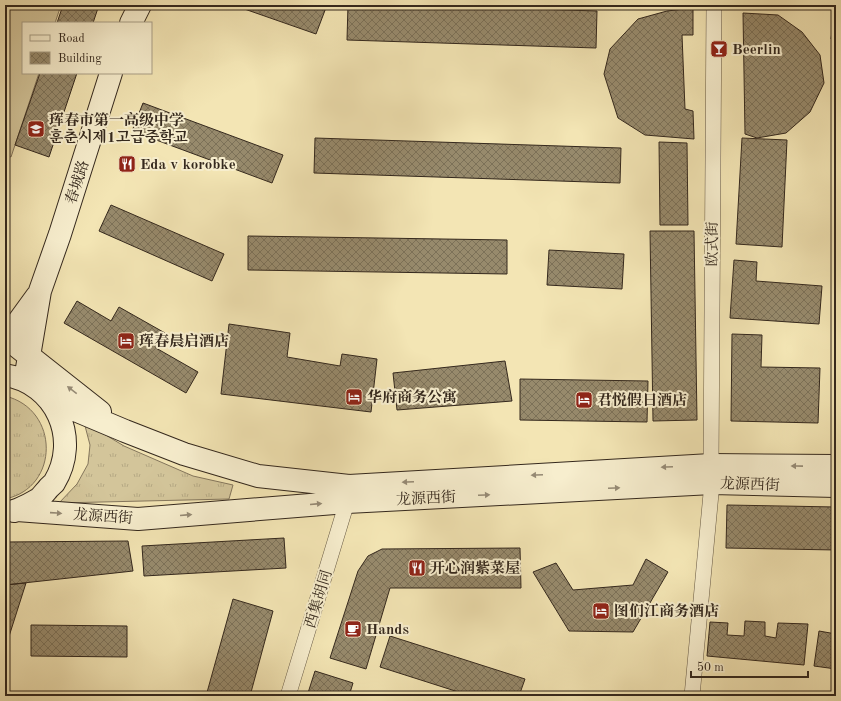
<svg xmlns="http://www.w3.org/2000/svg" width="841" height="701" font-family="'Old Standard TT','Noto Serif SC','Noto Serif KR',serif">
	<style>
		.grass { fill: url(#grass-tufts); stroke: #84765c }
		.garden { fill: #d3c59a; stroke: #84765c }
		.building { fill: url(#building-cross-hatch); stroke: #34281d }
		.lines { fill: none; stroke-linecap: round; stroke-linejoin: round }
		.street-casing { stroke: #645743; stroke-width: 16 }
		.secondary-casing { stroke: #34281d; stroke-width: 24 }
		.street { stroke: #f7eece; stroke-width: 15 }
		.secondary { stroke: #f7eece; stroke-width: 22 }
		.oneway { fill: #968b76 }
		.labels { text-anchor: middle; stroke-width: 4; stroke-linejoin: round; paint-order: stroke }
		.poi-label { font-size: 15px; font-weight: bold; fill: #34281d; stroke: #f7eece; text-anchor: start }
		.street-label { font-size: 15px; fill: #34281d; stroke: #f7eece }
	</style>
	<defs>
		<pattern id="grass-tufts" width="24" height="20" patternUnits="userSpaceOnUse"><rect width="24" height="20" fill="#d3c59a"/><path d="M3 7l-1-3M5 7V3M7 7l1-3M15 17l-1-3M17 17v-4M19 17l1-3" fill="none" stroke="#b6a984"/></pattern>
		<pattern id="building-cross-hatch" width="8" height="8" patternUnits="userSpaceOnUse"><rect width="8" height="8" fill="#978a6c"/><path d="M0 0l8 8M0 8l8-8" fill="none" stroke="#7c7158"/></pattern>
	</defs>
	<rect width="100%" height="100%" fill="#f3e5b4"/>
	<filter id="stains"><feTurbulence type="fractalNoise" baseFrequency=".005" numOctaves="4"/><feColorMatrix values="0 0 0 0 .2 0 0 0 0 .09 0 0 0 0 .02 0 0 0 .5 -.17"/></filter>
	<radialGradient id="worn" r=".72"><stop offset=".6" stop-color="#630" stop-opacity="0"/><stop offset="1" stop-color="#630" stop-opacity=".3"/></radialGradient>
	<!-- grass -->
	<path class="grass" d="M5,396C60,409 60,488 5,499Z
		M84,422L124,446L193,476L233,485L229,499L59,503L77,484L88,464L90,445Z"/>
	<!-- garden -->
	<path class="garden" d="M5,5H61L55,23H23V73H39L11,157L5,155Z"/>
	<!-- building -->
	<path class="building" d="M63,5H99L93,23H57Z
		M233,5H327L316,34Z
		M348,5H411L597,11L596,48L347,40Z
		M693,8V35H682L685,109L693,111L694,139L645,135L618,118L604,74L610,49L638,19L667,11Z
		M835,8H836V40L831,39Z
		M743,13L778,15L802,32L820,55L824,83L810,112L786,133L757,138L745,134Z
		M40,73H77L49,157L15,145Z
		M143,103L283,155L272,183L132,131Z
		M315,138L621,148L620,183L314,173Z
		M742,138L787,140L782,247L736,244Z
		M659,142L687,143L688,225H660Z
		M111,205L224,254L212,281L99,231Z
		M650,231H694L697,420L653,421Z
		M248,236L507,240V274L248,270Z
		M549,250L624,254L622,289L547,285Z
		M734,260L757,262L756,281L822,286L819,324L730,318Z
		M77,301L111,321L119,307L165,333L156,348L198,372L186,393L64,323Z
		M229,324L290,333L287,357L340,366L342,354L377,359L371,412L221,394Z
		M732,334L762,335L761,367L820,368L818,423L731,421Z
		M505,361L512,401L397,410L393,373Z
		M520,379L648,381L647,422L520,420Z
		M727,505L836,507V550L726,548Z
		M284,538L286,568L144,576L142,546Z
		M128,541L133,571L5,585V542Z
		M520,548L521,588H390L366,669L330,658L358,571L368,556L382,549Z
		M646,559L668,572L633,632L569,631L533,572L556,563L573,590L633,585Z
		M26,583L5,649V585Z
		M233,599L273,611L250,696H206Z
		M745,621L765,622V636L776,638L778,623L808,624L804,665L707,656L710,622L728,623L727,635L744,636Z
		M31,625L127,626V657L31,656Z
		M819,631L836,634V669L814,666Z
		M390,636L525,679L519,696H471L380,667Z
		M315,671L353,683L349,696H307Z"/>
	<g class="lines">
		<defs>
			<path id="street" d="M288,696L347,502
				M692,696L712,483L711,465L714,5"/>
			<path id="secondary" d="M131,23L140,5
				M5,337L100,412
				M5,340L37,296
				M5,375C56,383 81,439 54,483C52,485 49,487 47,490C44,493 41,498 37,500C31,504 24,507 17,510L14,511
				M25,380L40,291L60,234L111,73
				M49,399L125,431L184,454L258,476L349,486L711,465L836,466
				M17,510L138,519L347,502L712,483L836,486"/>
		</defs>
		<!-- street casing -->
		<use href="#street" class="street-casing"/>
		<!-- secondary casing -->
		<use href="#secondary" class="secondary-casing"/>
		<!-- street -->
		<use href="#street" class="street"/>
		<!-- secondary -->
		<use href="#secondary" class="secondary"/>
	</g>
	<!-- one-way arrows -->
	<defs><path id="oneway-solid" d="M-6-.8H1V-3.2L6.5 0L1 3.2V.8H-6Z"/></defs>
	<g class="oneway">
		<use href="#oneway-solid" transform="translate(72 390) rotate(-142)"/>
		<use href="#oneway-solid" transform="translate(797 466) rotate(-179)"/>
		<use href="#oneway-solid" transform="translate(667 467) rotate(177)"/>
		<use href="#oneway-solid" transform="translate(537 475) rotate(177)"/>
		<use href="#oneway-solid" transform="translate(408 482) rotate(177)"/>
		<use href="#oneway-solid" transform="translate(614 488) rotate(-3)"/>
		<use href="#oneway-solid" transform="translate(484 495) rotate(-3)"/>
		<use href="#oneway-solid" transform="translate(316 504) rotate(-5)"/>
		<use href="#oneway-solid" transform="translate(56 513) rotate(4)"/>
		<use href="#oneway-solid" transform="translate(186 515) rotate(-5)"/>
	</g>
	<!-- icons -->
	<defs>
		<symbol id="bar-square" viewBox="-11 -11 22 22"><rect x="-9" y="-9" width="18" height="18" rx="4" fill="#8f2418" stroke="#f7eece"/><path d="M-6-5H6L.8 .8V4.5H3.5V6h-7V4.5H-.8V.8Z" fill="#fff"/></symbol>
		<symbol id="school-square" viewBox="-11 -11 22 22"><rect x="-9" y="-9" width="18" height="18" rx="4" fill="#8f2418" stroke="#f7eece"/><path d="M0-5L7-2L0 1L-7-2ZM-4 1L0 2.5L4 1V4Q0 6-4 4Z" fill="#fff"/></symbol>
		<symbol id="restaurant-square" viewBox="-11 -11 22 22"><rect x="-9" y="-9" width="18" height="18" rx="4" fill="#8f2418" stroke="#f7eece"/><path d="M-5-6h1v4h1v-4h1v4h1v-4h1v5L-1.5 .5V6h-2V.5L-5-1ZM5-6V6H3V1.5H1.5Q1.5-4 5-6Z" fill="#fff"/></symbol>
		<symbol id="hotel-square" viewBox="-11 -11 22 22"><rect x="-9" y="-9" width="18" height="18" rx="4" fill="#8f2418" stroke="#f7eece"/><path d="M-6-4.5h1.5V1H6V5H4.5V3h-9V5H-6ZM-4 0a1.8 1.8 0 1 1 3.6 0ZM.5 0V-2.5h3Q6-2.5 6 0Z" fill="#fff"/></symbol>
		<symbol id="cafe-square" viewBox="-11 -11 22 22"><rect x="-9" y="-9" width="18" height="18" rx="4" fill="#8f2418" stroke="#f7eece"/><path d="M-5.5-4.5H6V0H3Q3 3.5 0 3.5H-2.5Q-5.5 3.5-5.5 0ZM3-3.2v2h1.7v-2ZM-6 4.5H4V6H-6Z" fill="#fff"/></symbol>
	</defs>
	<g fill-rule="evenodd">
		<use href="#bar-square" x="709" y="39" width="20" height="20"/>
		<use href="#school-square" x="26" y="119" width="20" height="20"/>
		<use href="#restaurant-square" x="117" y="154" width="20" height="20"/>
		<use href="#hotel-square" x="116" y="331" width="20" height="20"/>
		<use href="#hotel-square" x="344" y="387" width="20" height="20"/>
		<use href="#hotel-square" x="574" y="390" width="20" height="20"/>
		<use href="#restaurant-square" x="407" y="558" width="20" height="20"/>
		<use href="#hotel-square" x="591" y="601" width="20" height="20"/>
		<use href="#cafe-square" x="343" y="619" width="20" height="20"/>
	</g>
	<g class="labels">
		<!-- poi labels -->
		<g class="poi-label">
			<text x="732" y="54">Beerlin</text>
			<text x="49" y="125">珲春市第一高级中学<tspan x="49" dy="17">훈춘시제1고급중학교</tspan></text>
			<text x="140" y="169">Eda v korobke</text>
			<text x="139" y="346">珲春晨启酒店</text>
			<text x="367" y="402">华府商务公寓</text>
			<text x="597" y="405">君悦假日酒店</text>
			<text x="430" y="573">开心润紫菜屋</text>
			<text x="614" y="616">图们江商务酒店</text>
			<text x="366" y="634">Hands</text>
		</g>
		<!-- street labels -->
		<g class="street-label">
			<text transform="translate(77 182) rotate(-72)" y="5">春城路</text>
			<text transform="translate(712 244) rotate(-90)" y="5">欧式街</text>
			<text transform="translate(750 484) rotate(2)" y="5">龙源西街</text>
			<text transform="translate(426 498) rotate(-3)" y="5">龙源西街</text>
			<text transform="translate(103 516) rotate(4)" y="5">龙源西街</text>
			<text transform="translate(318 599) rotate(-73)" y="5">西集胡同</text>
		</g>
	</g>
	<!-- margin -->
	<rect width="841" height="701" fill="none" stroke="#f3e5b4" stroke-width="20"/>
	<rect x="6" y="6" width="829" height="689" fill="none" stroke="#34281d" stroke-width="2"/>
	<rect x="10" y="10" width="821" height="681" fill="none" stroke="#34281d"/>
	<!-- legend -->
	<rect x="22" y="22" width="130" height="52" fill="#f7eece" stroke="#a99f87"/>
	<rect x="30" y="35" width="20" height="6" fill="#f7eece" stroke="#a99f87"/>
	<text x="58" y="42" font-size="12" fill="#34281d">Road</text>
	<rect x="30" y="52" width="20" height="12" fill="url(#building-cross-hatch)" stroke="#a99f87"/>
	<text x="58" y="62" font-size="12" fill="#34281d">Building</text>
	<!-- scale -->
	<path d="M691 671v6h117v-6" fill="none" stroke="#34281d" stroke-width="2"/>
	<text x="697" y="671" font-size="12" fill="#34281d" stroke="#f7eece" stroke-width="3" paint-order="stroke">50 m</text>
	<rect width="100%" height="100%" filter="url(#stains)"/>
	<rect width="100%" height="100%" fill="url(#worn)"/>
</svg>
